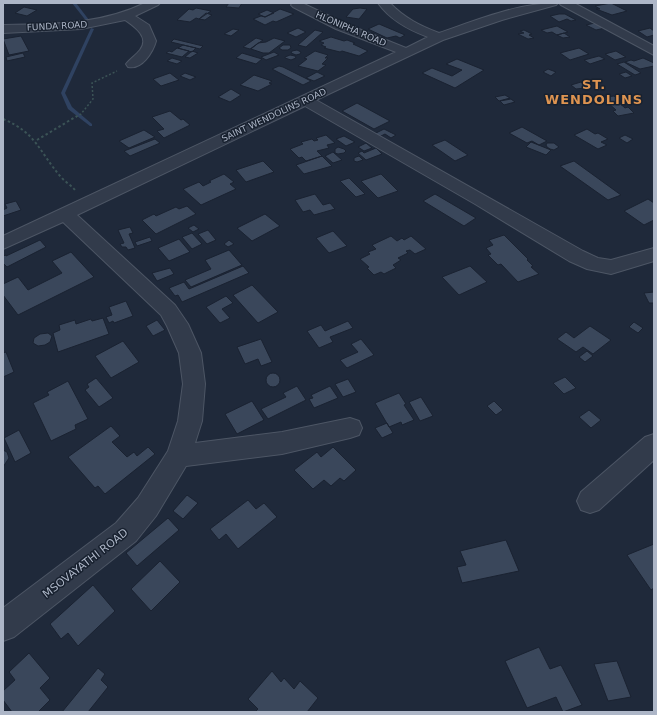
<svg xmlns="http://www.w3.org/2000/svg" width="657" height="715" font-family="'DejaVu Sans',sans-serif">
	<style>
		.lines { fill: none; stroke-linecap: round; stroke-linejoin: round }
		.stream { fill: #2f4261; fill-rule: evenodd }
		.building { fill: #3a475b; stroke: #1a2231 }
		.minor-casing { stroke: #4d5665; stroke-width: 2 }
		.path-far1 { stroke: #3b5356; stroke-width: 1.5; stroke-dasharray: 2 2; stroke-linecap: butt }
		.path { stroke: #3b5356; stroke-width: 2; stroke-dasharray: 2.5 2.5; stroke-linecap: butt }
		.minor { fill: #323b4b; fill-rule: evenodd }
		.labels { text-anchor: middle; stroke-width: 3; stroke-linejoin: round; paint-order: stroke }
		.far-street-label { font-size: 9px; fill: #adb6c7; stroke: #18212f }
		.street-label { font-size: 11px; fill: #adb6c7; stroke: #18212f }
		.far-district-label { font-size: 13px; font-weight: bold; letter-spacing: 1px; fill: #de9451; stroke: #18212f }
	</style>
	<rect width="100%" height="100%" fill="#1f293a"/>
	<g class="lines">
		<!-- stream -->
		<path class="stream" d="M72,3H76L89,20V22H87Z
			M91,28L94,29L65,93L72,107L92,124V126H90L68,109L61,93Z"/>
	</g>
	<!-- building -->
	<path class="building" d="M229,3H242L239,8L226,7Z
		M611,3L627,11L612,15L596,9H600L595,6Z
		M24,7L37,10L27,16L15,13Z
		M196,8L211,11L199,19L196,18L190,22L177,20L189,9L193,10Z
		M360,8L367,9L359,19L346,17L353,9Z
		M280,9L294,14L276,22L273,21L265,25L253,19L261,16L265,17Z
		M267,10L274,13L265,17L258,14Z
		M206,13L212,15L205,20L199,19Z
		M559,14H565L576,20L571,21L567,19L559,22L550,16Z
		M595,23L605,28L596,30L586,25Z
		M379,24L405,35L400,38L396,36L387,38L368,29Z
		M557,26L568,32L557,35L552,32L547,33L541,30Z
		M298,28L306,32L296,37L287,33Z
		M650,28L654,31V35L647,37L638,31Z
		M233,29L239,30L231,36L224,34Z
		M315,30L323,32L306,47L298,45Z
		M524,30L532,34L529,35L534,38L528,39L518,34L524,33L520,31Z
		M564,33L570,37L563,38L557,35Z
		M21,36L29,51L9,55L3,39Z
		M331,37L344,41L347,40L355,43L353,44L368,51L359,56L342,51L340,52L324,48L326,47L321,45L324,43L319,41Z
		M256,38L263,40L250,49L243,47Z
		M274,38L285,41L269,53H263L251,49L258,43L266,42Z
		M174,39L203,46L200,49L171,42Z
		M183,45L196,48L192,52L178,48Z
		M283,45H290L291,48L288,50H282L279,48Z
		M177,48L189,51L182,57L166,53L169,51L172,52Z
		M579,48L589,54L570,60L560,53Z
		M297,50L301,52L300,54L296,55L291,53L292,51Z
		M192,51L198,53L190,58L185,57Z
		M315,51L328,55L325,58H328L322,64L326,65L318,71L298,66L307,59L304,58Z
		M616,51L626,57L615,60L605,54Z
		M274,52L279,55L266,60L261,57Z
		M23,53L25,57L7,61L6,57Z
		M242,53L262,59L256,64L236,58Z
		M290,55L295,56L296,58L291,60L285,58V57Z
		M599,56L605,59L590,64L584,60Z
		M172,58L182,61L177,64L167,61Z
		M643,58L654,63V66L640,69L625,62L631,60L634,61Z
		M457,59L484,70L455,88L422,73L432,68L452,76L462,70L446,64Z
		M624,62L641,73L635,75L617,64Z
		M279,66L283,67L311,81L303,85L272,69Z
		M548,69L556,72L551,76L543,72Z
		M317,72L325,76L314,81L306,78Z
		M626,72L632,76L625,78L619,74Z
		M170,73L179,80L161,86L153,79Z
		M185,73L196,77L190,80L180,76Z
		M254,75L272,81L269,83L272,84L258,91L240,85Z
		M581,82L586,86L583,87L585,88L576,89L571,85Z
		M231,89L241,95L230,102L218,97Z
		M505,95L510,98L499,101L495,97Z
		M614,96L620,101H617L625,108L628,107L634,113L618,116L613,111L616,110L607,102L604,103L598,98Z
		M511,99L515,102L504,105L500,101Z
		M357,103L390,121L374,129L342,111Z
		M170,111L181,120L183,119L190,125L164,138L157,131L164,129L152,117Z
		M522,127L547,141L539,145L532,141L527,143L509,133Z
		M384,129L396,135L391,138L385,134L379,137L374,134Z
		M587,129L595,134L598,133L608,139L601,142L607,145L598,149L574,135Z
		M144,130L155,137L129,148L119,141Z
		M326,135L335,143L327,145L329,148L317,151L322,156L306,161L302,157L299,158L290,149L303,144L301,142L312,139L314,141L318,140L316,138Z
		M625,135L633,139L627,143L619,138Z
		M344,136L355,142L346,146L336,139Z
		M155,139L160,143L130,156L124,151Z
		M445,140L468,155L455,161L432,145Z
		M531,142L551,150L546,155L526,147Z
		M366,143L372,148L364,151L358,147Z
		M547,143H554L559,147L554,150L550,149L547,147L546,145Z
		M338,147L344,149L346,151L344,153L338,154L335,153V149Z
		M376,148L382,154L366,160L358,153L362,151L364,153Z
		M333,152L342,160L333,163L325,156Z
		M322,156L332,166L304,174L296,165Z
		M359,156L363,160L357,162L354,161V158L356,157Z
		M263,161L274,172L246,182L236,170Z
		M574,161L621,195L608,200L560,166Z
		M224,174L234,182L230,184L236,189L201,205L183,189L199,182L203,186L211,182L209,181Z
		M381,174L398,191L378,198L361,181Z
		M349,178L365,194L356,197L340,181Z
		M315,194L323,205L330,203L335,209L314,215L310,210L303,212L295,200Z
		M435,194L476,218L464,226L423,201Z
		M648,199L654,203V220L644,225L624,211Z
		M16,201L21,210L3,216V210L7,208L5,204Z
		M187,206L196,214L156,234L142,220L154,214L156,216L176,207L179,209Z
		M265,214L280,226L252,241L237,228Z
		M194,225L199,229L193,232L188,228Z
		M130,227L133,233L129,234L135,248L128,250L126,247H122L120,244L124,243L118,230Z
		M208,230L216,240L207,244L198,234Z
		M333,231L347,246L329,253L316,238Z
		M192,233L202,244L192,249L182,237Z
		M504,235L528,259L527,260L533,266L531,267L539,274L518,282L501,264L498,265L488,255L491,254L486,248L493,245L489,240Z
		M391,236L397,241L402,238L404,240L411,236L426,249L415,254L410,250L406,251L408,253L398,258L401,260L393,265L396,268L384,274L381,272L374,275L367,268L369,267L360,259L370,254L368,252L376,249L372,245Z
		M150,237L152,241L137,246L135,242Z
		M179,239L190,252L169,261L158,248Z
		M40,240L46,247L7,267L3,263V256L6,255V256Z
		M229,240L234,244L228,247L224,244Z
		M229,250L242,265L191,287L185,280L211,269L205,260Z
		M71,252L94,277L18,315L3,295V284L18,277L28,290L62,273L52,261Z
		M243,266L249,273L182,302L178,295L175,296L169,288L184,282L189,289Z
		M470,266L487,282L459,295L442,277Z
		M170,268L174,274L157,281L152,273Z
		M252,285L278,312L258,323L233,295Z
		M654,292V303H649L644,293Z
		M226,296L233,303L222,309L230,318L220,323L206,307Z
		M126,301L133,316L114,323L113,321L109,323L106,317L112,315L109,307Z
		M103,318L109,334L58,352L53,333L60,330L59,325L75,320L76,324L91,319L92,321Z
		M157,320L165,330L153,336L146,326Z
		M348,321L353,328L330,337L333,342L319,348L307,331L321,325L325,331Z
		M634,322L643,328L638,333L629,327Z
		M590,326L611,340L593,354L583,347L576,352L557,339L566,332L574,338Z
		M48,333L52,336L50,342L45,345L38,346L33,343L34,338L40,334Z
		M261,339L272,362L261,366L258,359L245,364L237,347Z
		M361,339L374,355L347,368L340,360L358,352L351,344Z
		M123,341L139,362L111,378L95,356Z
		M587,351L593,356L585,362L579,357Z
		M6,352L14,372L3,377V353Z
		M266 380a7 7 0 1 1 14 0a7 7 0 1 1-14 0Z
		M565,377L576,388L564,394L553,383Z
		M96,378L113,398L99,407L85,390L89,387L87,384Z
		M348,379L356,392L343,397L335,384Z
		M68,381L88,419L75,425L76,429L51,441L33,403L49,395L47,392Z
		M297,386L306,400L268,419L261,409L286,397L283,393Z
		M330,386L338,398L314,408L309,399L313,398L311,395Z
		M399,393L406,404L404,405L414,420L402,425L401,422L389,427L375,403Z
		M421,397L433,416L420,421L409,402Z
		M252,401L264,420L237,434L225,414Z
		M494,401L503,410L496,415L487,406Z
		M589,410L601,420L591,428L579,417Z
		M387,423L393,433L382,438L375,428Z
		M111,426L120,436L112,442L127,457L134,452L137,456L148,447L155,454L105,494L98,486L95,488L68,457Z
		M19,430L31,453L15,462L4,438Z
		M333,447L356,470L344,481L340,478L331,486L324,480L313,489L294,470L317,452L321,457Z
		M3,450L7,452L9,458L3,467Z
		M187,495L198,503L183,519L173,511Z
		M248,500L256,509L264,503L277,517L238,549L226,534L219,540L210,529Z
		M168,518L179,530L137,566L126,553Z
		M506,540L519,571L462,583L457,567L466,565L460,551Z
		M654,544V588L651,590L627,555Z
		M160,561L180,582L151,611L131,589Z
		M93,585L115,611L78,646L68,633L61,639L50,624Z
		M539,647L550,669L561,665L582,705L563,712L556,697L527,708L505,661Z
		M29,653L50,678L40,688L50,700L38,712H12L3,700V691L15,680L9,672Z
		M617,661L631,697L608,701L594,664Z
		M98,668L105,674L101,680L108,687L88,712H62Z
		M272,671L281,682L284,678L294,689L300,681L318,698L307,712H255L258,709L248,699Z"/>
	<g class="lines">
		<defs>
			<path id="minor" d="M145,3H160L158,5L135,16L149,25L156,41C153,52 142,70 128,67L126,64C130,59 136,55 140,50C150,37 135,27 125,20L81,29L3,33V25C52,24 100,25 145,3Z
				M293,3H302L344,23L406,48L428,37C409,30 390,20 378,3H390C404,18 421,26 439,33C477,20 517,3 558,3L556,5L502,20L443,40L316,100L583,251L598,258L611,260L654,248V261L611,274L587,269L569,261L475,204L305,106L77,215L175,305L188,324L201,353L205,384L202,421L195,443L282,432L350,418L359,421L362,428L359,435L350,438L282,454L186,466L156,516L136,541L14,637L3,641V608L116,523L138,498L168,451L178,421L183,384L179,353L167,326L161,315L63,222L3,249V236L396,52L336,29L293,7L291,5Z
				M559,3H574L654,46V55L561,5Z
				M654,434V460L599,510L590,513L581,510L577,501L581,492L645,437Z"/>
		</defs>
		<!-- minor casing -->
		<use href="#minor" class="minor-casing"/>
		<!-- path-far1 -->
		<path class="path-far1" d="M76,117L81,114L93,99L92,83L117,71"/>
		<!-- path -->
		<path class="path" d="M3,119C37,133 39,152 61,177C65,182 71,185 75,190
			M37,140L77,116"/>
		<!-- minor -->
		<use href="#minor" class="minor"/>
	</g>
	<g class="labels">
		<!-- far-street labels -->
		<g class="far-street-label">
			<text transform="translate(57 26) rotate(-3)" y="3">FUNDA ROAD</text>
			<text transform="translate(351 29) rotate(23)" y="3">HLONIPHA ROAD</text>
			<text transform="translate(274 115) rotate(-25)" y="3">SAINT WENDOLINS ROAD</text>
		</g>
		<!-- street labels -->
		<g class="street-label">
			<text transform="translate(85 563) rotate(-38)" y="4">MSOVAYATHI ROAD</text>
		</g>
		<!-- far-district labels -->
		<g class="far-district-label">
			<text x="594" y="89">ST.<tspan x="594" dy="15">WENDOLINS</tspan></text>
		</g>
	</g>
	<!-- border -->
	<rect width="657" height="715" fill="none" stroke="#adb6c7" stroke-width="8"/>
</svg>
